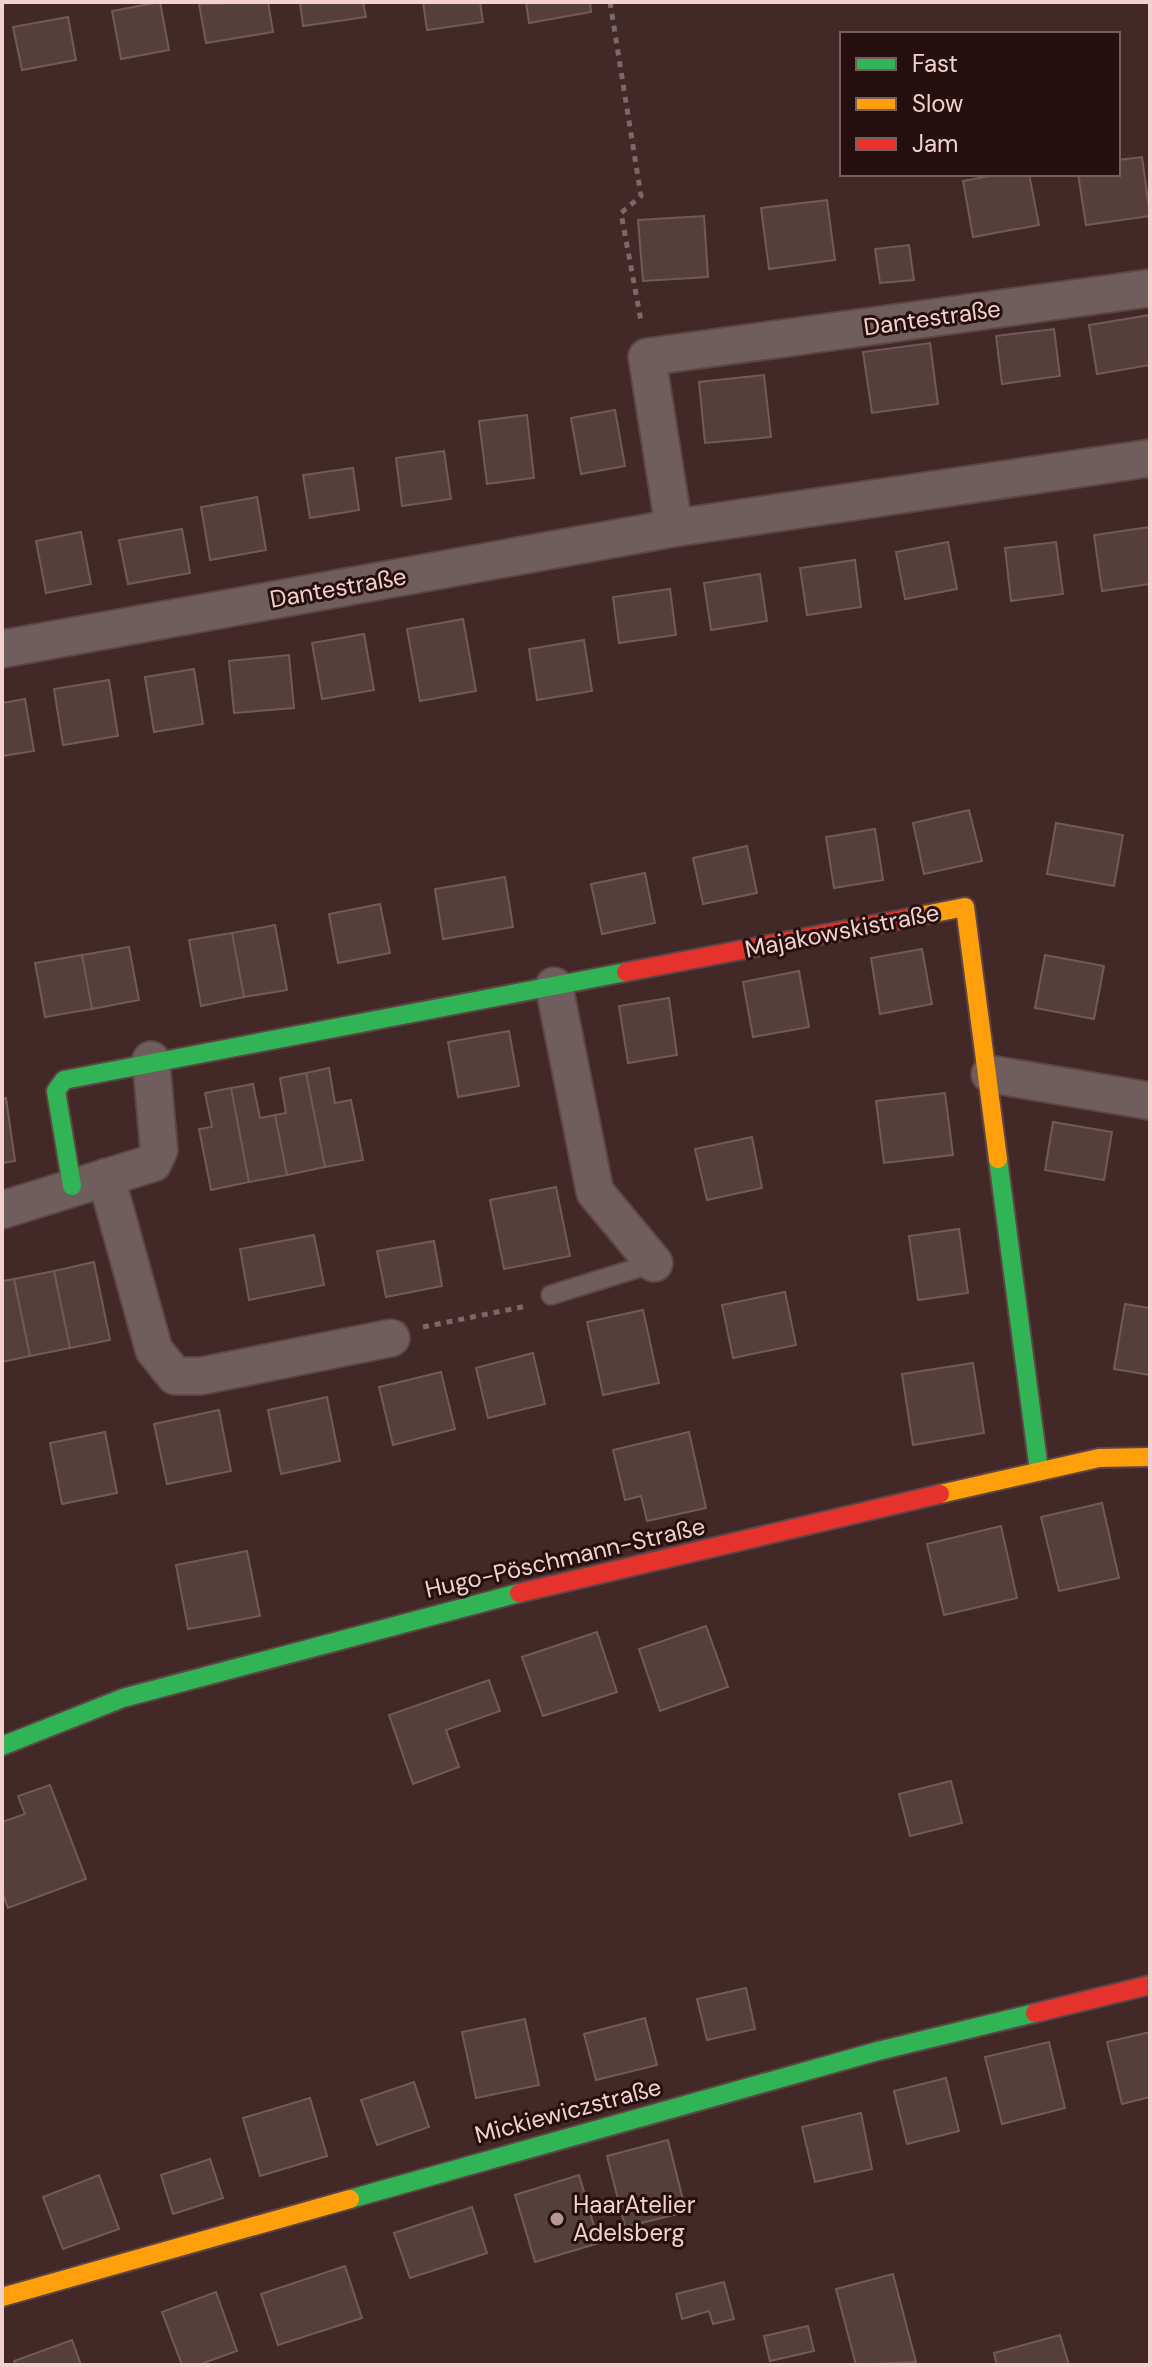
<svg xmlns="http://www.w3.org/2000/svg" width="1152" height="2367" font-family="'DM Sans',sans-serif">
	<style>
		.building { fill: #553f3c; stroke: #725b57; stroke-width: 2 }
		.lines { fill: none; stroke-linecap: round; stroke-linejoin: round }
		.lane-casing { stroke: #5d4645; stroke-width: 22 }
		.street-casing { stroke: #5d4645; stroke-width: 40 }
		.fast-casing { stroke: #5d4645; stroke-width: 22 }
		.slow-casing { stroke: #5d4645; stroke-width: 22 }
		.jam-casing { stroke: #5d4645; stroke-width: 22 }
		.path { stroke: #7b6969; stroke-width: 5; stroke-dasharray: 6 6; stroke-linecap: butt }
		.lane { stroke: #705e5e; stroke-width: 18 }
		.street { stroke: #705e5e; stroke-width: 36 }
		.fast { stroke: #30b455; stroke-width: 18 }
		.slow { stroke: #ff9f0a; stroke-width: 18 }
		.jam { stroke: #e5322d; stroke-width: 18 }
		.poi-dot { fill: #b59695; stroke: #26100f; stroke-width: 3 }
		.labels { text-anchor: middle; stroke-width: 6; stroke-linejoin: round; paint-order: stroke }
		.street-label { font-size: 24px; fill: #f3d1cf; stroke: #26100f }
		.poi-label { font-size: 24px; fill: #f3d1cf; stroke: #26100f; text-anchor: start }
	</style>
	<rect width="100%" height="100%" fill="#432828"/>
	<!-- building -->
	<path class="building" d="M160,2L169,50L121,59L112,11Z
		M268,2L273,32L206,43L199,4Z
		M300,2H363L366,17L303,26Z
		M423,2H480L483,22L427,30Z
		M526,2H590L591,12L529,23Z
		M68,17L76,60L22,70L13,27Z
		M1142,157L1150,216L1086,225L1078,174H1118V160Z
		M1001,174H1029L1039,225L973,237L963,181Z
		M827,200L835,260L769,269L761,208Z
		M704,216L708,277L643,281L638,220Z
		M909,245L914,280L880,283L875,249Z
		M1150,315V365L1097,374L1089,325Z
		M1054,329L1060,376L1002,384L996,336Z
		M930,343L938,404L872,413L863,352Z
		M764,375L771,437L705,443L699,382Z
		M615,410L625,466L581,474L571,418Z
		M527,415L534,478L487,484L479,421Z
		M444,451L451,499L402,506L396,458Z
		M353,468L359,510L310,518L303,475Z
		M257,497L266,550L210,560L201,507Z
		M1150,527V584L1102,591L1094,535Z
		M182,529L190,573L128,584L119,540Z
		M81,532L91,584L46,593L36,541Z
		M948,542L957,589L905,599L896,552Z
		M1056,542L1063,594L1011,601L1005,548Z
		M855,560L861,607L807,615L800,568Z
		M760,574L767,621L711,630L704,583Z
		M670,589L676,635L619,643L613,597Z
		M463,619L476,691L420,701L407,629Z
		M364,634L374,690L322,699L312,643Z
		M584,640L592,691L537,700L529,649Z
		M289,655L294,708L234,713L229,661Z
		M194,669L203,724L154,732L145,677Z
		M109,680L118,736L63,745L54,689Z
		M25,699L34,751L2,756V703Z
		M969,810L982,861L924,874L913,823Z
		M1056,823L1123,835L1114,886L1047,874Z
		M875,829L883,880L834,888L826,837Z
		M747,846L757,893L703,904L693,858Z
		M645,873L655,923L602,934L591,884Z
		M505,877L513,927L443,939L435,889Z
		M380,904L390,953L338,963L329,914Z
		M275,925L287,990L244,997L232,933Z
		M232,933L244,997L201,1006L189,940Z
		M129,947L139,1000L92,1009L82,955Z
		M922,949L932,1004L880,1014L871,958Z
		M82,955L92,1009L45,1017L35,963Z
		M1045,955L1104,966L1094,1019L1035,1008Z
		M799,971L809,1027L753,1037L743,982Z
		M669,998L677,1055L628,1063L619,1006Z
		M509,1031L519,1086L458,1097L448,1042Z
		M329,1068L335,1103L351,1100L363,1160L325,1167L306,1073Z
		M306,1073L325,1167L287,1175L275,1115L286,1113L280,1078Z
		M253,1084L260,1118L275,1115L287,1175L249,1182L231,1088Z
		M231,1088L249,1182L211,1190L199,1129L212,1127L205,1093Z
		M945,1093L953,1155L884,1163L876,1101Z
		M6,1098L15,1161L2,1163V1099Z
		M1053,1122L1112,1132L1104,1180L1045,1170Z
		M752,1137L762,1188L707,1200L695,1149Z
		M556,1187L570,1256L504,1269L490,1200Z
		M959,1229L968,1293L918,1300L909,1236Z
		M314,1235L324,1285L249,1300L240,1249Z
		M434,1241L442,1286L386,1297L377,1251Z
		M94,1262L110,1340L70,1348L54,1271Z
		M54,1271L70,1348L30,1356L14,1279Z
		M14,1279L30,1356L2,1362V1281Z
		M785,1292L796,1345L733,1358L722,1305Z
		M1125,1304L1150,1308V1375L1114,1369Z
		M643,1310L659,1383L603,1395L587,1322Z
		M533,1353L545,1404L488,1418L476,1368Z
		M973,1363L984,1433L913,1445L902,1374Z
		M441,1372L455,1429L393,1445L379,1387Z
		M327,1397L340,1461L281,1474L268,1410Z
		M219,1410L231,1471L167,1484L154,1424Z
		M105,1432L117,1493L62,1504L50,1443Z
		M689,1432L706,1508L647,1521L641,1496L625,1500L613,1450Z
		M1102,1503L1119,1578L1059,1591L1041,1517Z
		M1001,1526L1017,1598L944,1615L927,1544Z
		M247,1551L260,1616L188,1629L176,1565Z
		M706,1626L728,1687L660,1711L639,1649Z
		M597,1632L617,1692L543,1716L522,1657Z
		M489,1680L500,1711L446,1730L459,1767L413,1784L389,1715Z
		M951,1781L962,1823L910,1836L899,1794Z
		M50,1785L86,1879L8,1908L2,1891V1822L25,1814L18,1796Z
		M746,1988L755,2029L707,2040L697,1999Z
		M645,2018L657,2065L596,2080L584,2034Z
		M525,2019L539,2085L476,2098L462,2032Z
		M1150,2032V2097L1122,2104L1107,2042Z
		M1049,2042L1065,2108L1002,2124L985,2057Z
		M946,2078L959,2131L907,2144L894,2091Z
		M414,2082L429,2127L377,2145L361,2100Z
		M310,2098L327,2156L260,2176L243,2118Z
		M861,2113L872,2169L815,2182L802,2127Z
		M668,2140L686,2212L625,2227L607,2156Z
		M210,2159L223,2198L173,2214L161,2175Z
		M99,2175L119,2229L63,2249L43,2197Z
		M579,2175L599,2243L535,2262L515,2195Z
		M472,2207L487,2253L410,2278L394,2233Z
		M345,2266L362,2318L278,2345L261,2294Z
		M893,2274L916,2362L856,2365L836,2289Z
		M724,2282L734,2319L713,2324L709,2311L682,2319L676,2294Z
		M216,2292L237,2351L198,2365H182L162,2312Z
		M808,2326L814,2351L770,2361L764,2336Z
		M1060,2335L1069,2365H997L994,2353Z
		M72,2340L81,2365H16L14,2361Z"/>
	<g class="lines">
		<defs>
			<path id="lane" d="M551,1295L654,1263"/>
			<path id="street" d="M674,528L647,357L1150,288
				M2,649L674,528L1150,458
				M554,986L595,1192L654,1263
				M990,1074L1150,1101
				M106,1177L154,1350L175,1376H201L391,1338
				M2,1210L153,1163L159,1150L151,1060"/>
			<path id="fast" d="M998,1159L1039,1470
				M72,1186L56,1091L64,1080L626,972
				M2,1746L123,1698L519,1593
				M350,2199L878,2051L1035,2013"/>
			<path id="slow" d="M914,917L965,907L998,1159
				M940,1494L1099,1458L1150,1457
				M2,2297L350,2199"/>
			<path id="jam" d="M626,972L914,917
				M519,1593L940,1494
				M1035,2013L1150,1985"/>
		</defs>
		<!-- lane casing -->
		<use href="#lane" class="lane-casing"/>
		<!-- street casing -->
		<use href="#street" class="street-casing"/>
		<!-- fast casing -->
		<use href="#fast" class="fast-casing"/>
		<!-- slow casing -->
		<use href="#slow" class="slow-casing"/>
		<!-- jam casing -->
		<use href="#jam" class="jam-casing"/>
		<!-- path -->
		<path class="path" d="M610,2L641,196L621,213L641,321
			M423,1327L527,1306"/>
		<!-- lane -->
		<use href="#lane" class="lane"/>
		<!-- street -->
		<use href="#street" class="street"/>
		<!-- fast -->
		<use href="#fast" class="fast"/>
		<!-- slow -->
		<use href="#slow" class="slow"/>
		<!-- jam -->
		<use href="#jam" class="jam"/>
	</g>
	<!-- markers -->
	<circle class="poi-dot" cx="557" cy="2219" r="8"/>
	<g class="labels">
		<!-- street labels -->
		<g class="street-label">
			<text transform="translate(932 318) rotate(-8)" y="8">Dantestraße</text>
			<text transform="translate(338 588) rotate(-10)" y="8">Dantestraße</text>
			<text transform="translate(842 931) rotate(-11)" y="8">Majakowskistraße</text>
			<text transform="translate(565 1558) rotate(-13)" y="8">Hugo-Pöschmann-Straße</text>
			<text transform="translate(568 2111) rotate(-15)" y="8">Mickiewiczstraße</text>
		</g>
		<!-- poi labels -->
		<g class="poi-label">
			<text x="573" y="2213">HaarAtelier<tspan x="573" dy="28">Adelsberg</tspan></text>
		</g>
	</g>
	<!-- border -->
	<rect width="1152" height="2367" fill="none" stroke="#f3d1cf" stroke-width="8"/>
	<!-- legend -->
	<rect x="840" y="32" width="280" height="144" fill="#26100f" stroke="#785d5c" stroke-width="2"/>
	<rect x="856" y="58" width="40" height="12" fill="#30b455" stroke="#785d5c" stroke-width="2"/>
	<text x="912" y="72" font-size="24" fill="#f3d1cf">Fast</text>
	<rect x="856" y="98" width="40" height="12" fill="#ff9f0a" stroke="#785d5c" stroke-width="2"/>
	<text x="912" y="112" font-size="24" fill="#f3d1cf">Slow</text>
	<rect x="856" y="138" width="40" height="12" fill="#e5322d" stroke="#785d5c" stroke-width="2"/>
	<text x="912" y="152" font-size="24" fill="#f3d1cf">Jam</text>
</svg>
